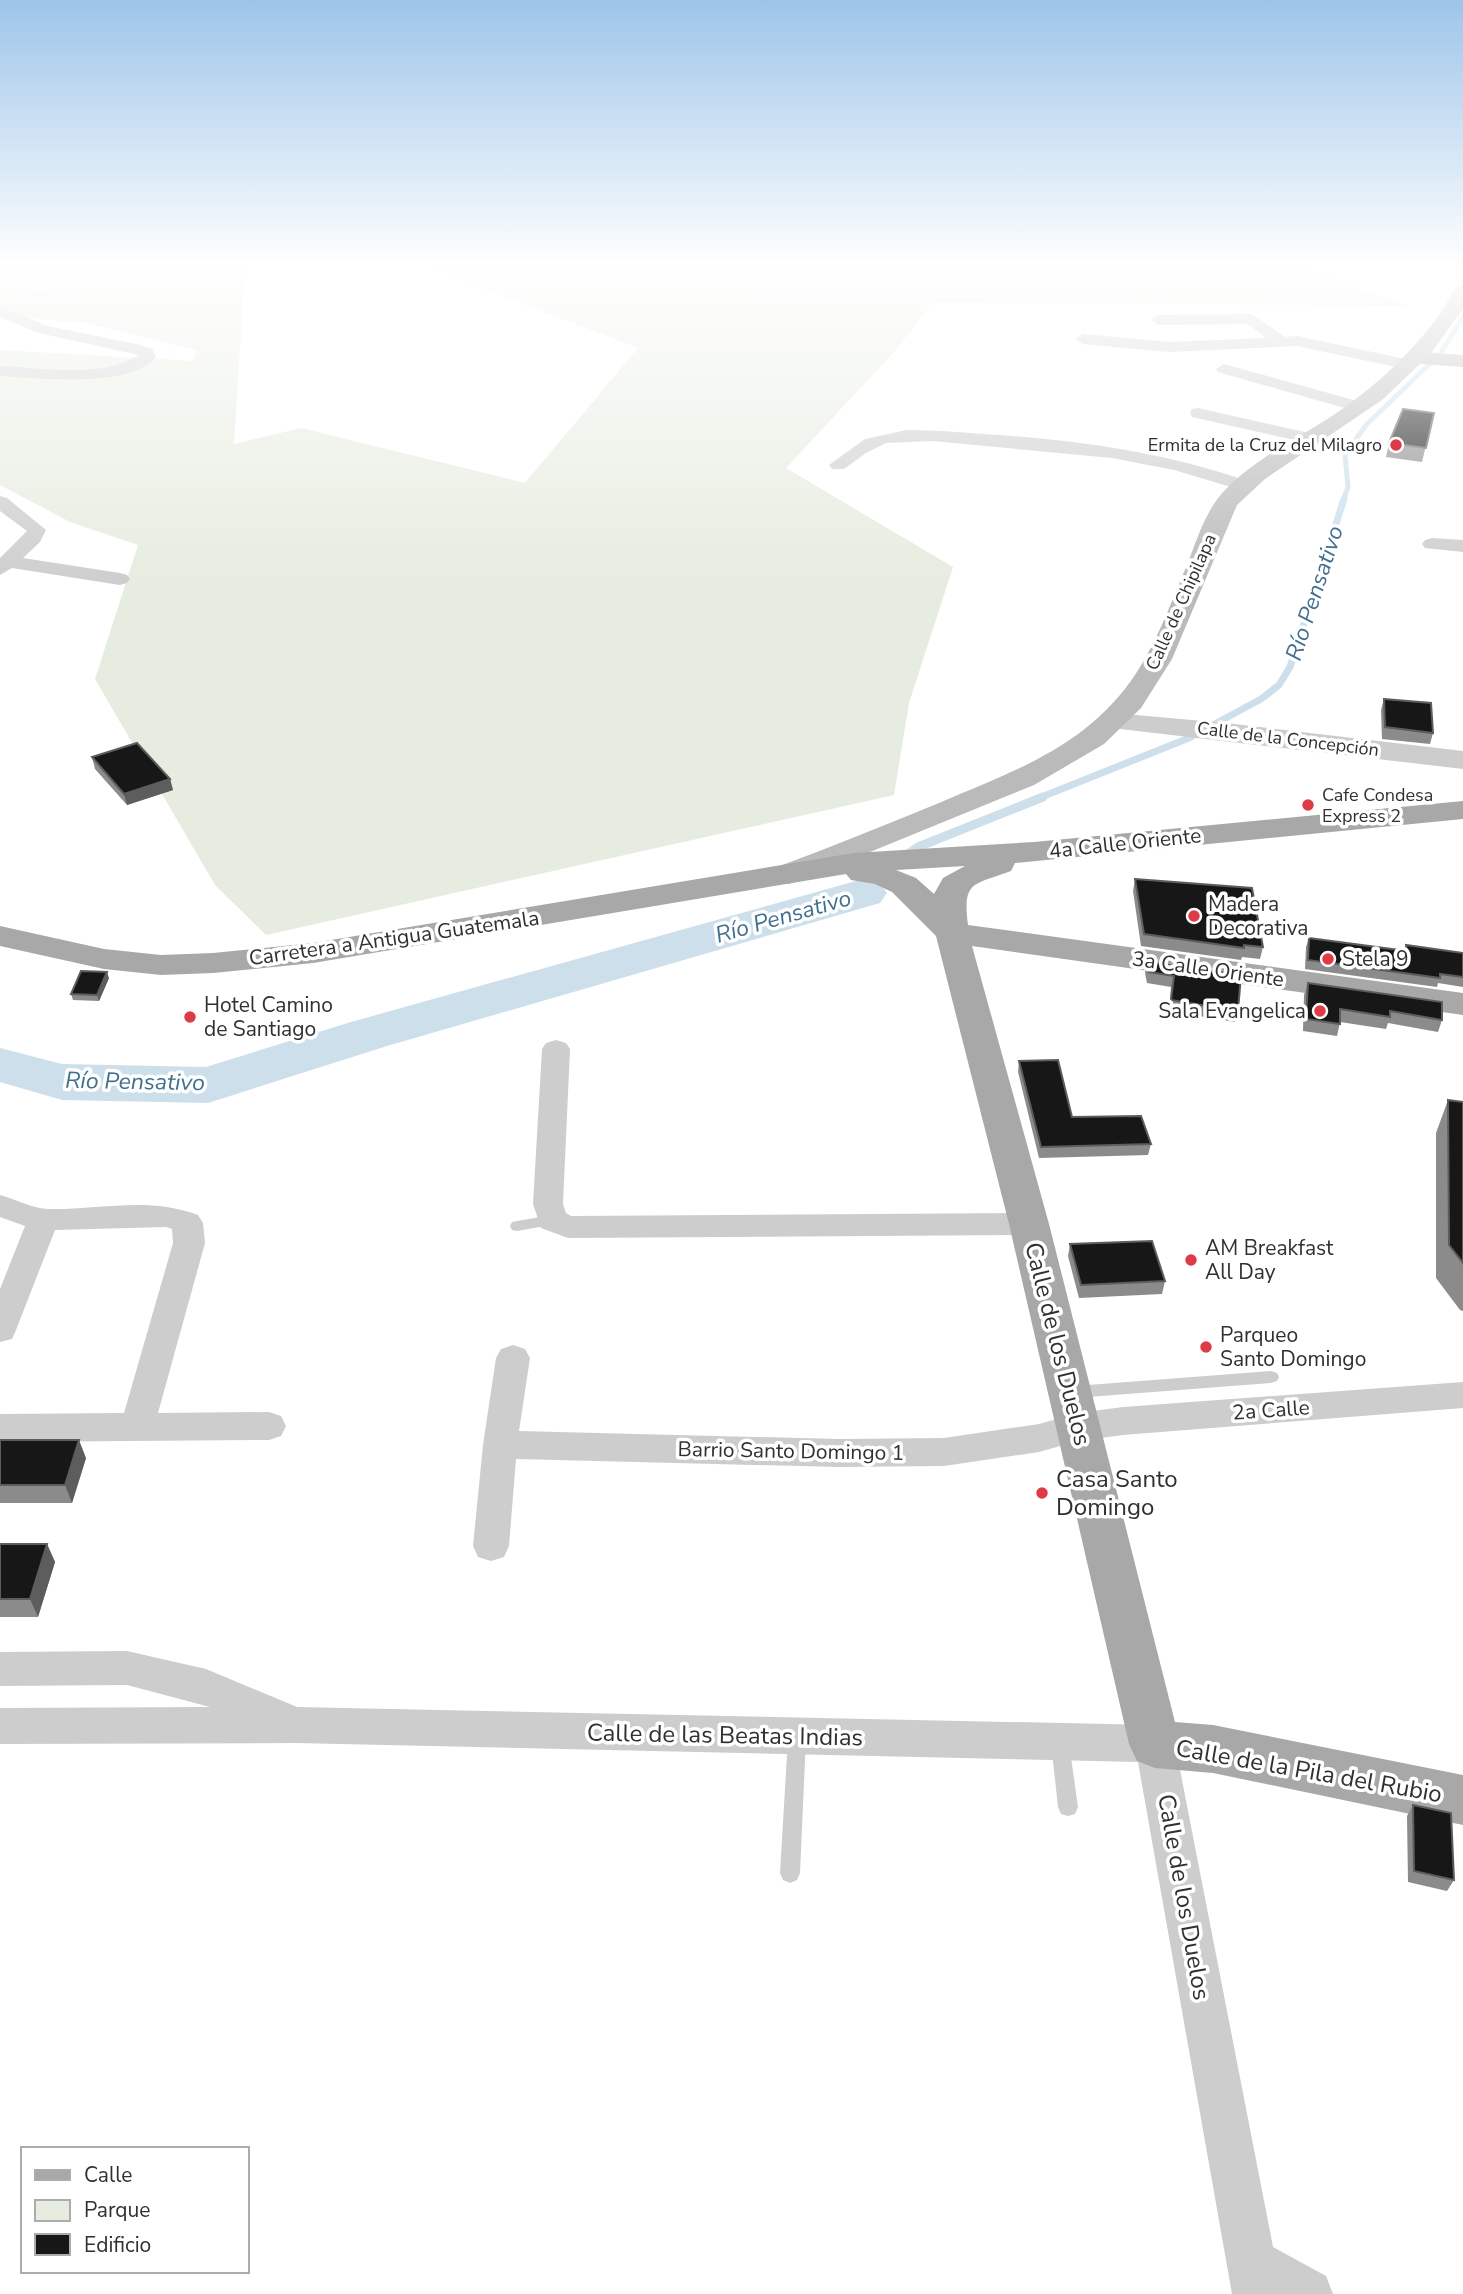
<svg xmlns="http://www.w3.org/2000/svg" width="1463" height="2294" font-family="'Nunito Sans',sans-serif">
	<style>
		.green { fill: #e6ecdf }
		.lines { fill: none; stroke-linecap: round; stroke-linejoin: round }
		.stream-far2 { stroke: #ccdfeb; stroke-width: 5 }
		.stream-far1 { stroke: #ccdfeb; stroke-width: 7 }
		.stream { stroke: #ccdfeb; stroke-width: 9 }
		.river { fill: #ccdfeb; fill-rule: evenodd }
		.path { stroke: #cdcdcd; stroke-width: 2.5; stroke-dasharray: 2 2; stroke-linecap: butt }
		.service { fill: #cdcdcd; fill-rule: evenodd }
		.minor { fill: #cdcdcd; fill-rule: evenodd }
		.tertiary { fill: #cdcdcd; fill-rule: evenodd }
		.secondary { fill: #bababa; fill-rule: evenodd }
		.primary { fill: #a8a8a8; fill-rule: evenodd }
		.wall { fill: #8b8b8b }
		.shaded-wall { fill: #5d5d5d }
		.building { fill: #171717; stroke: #5d5d5d; stroke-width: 2 }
		.poi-dot { fill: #dd3b47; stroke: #fff; stroke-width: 2.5 }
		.labels { text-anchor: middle; stroke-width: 7; stroke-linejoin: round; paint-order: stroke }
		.far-poi-label { font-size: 18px; fill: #303030; stroke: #fff; text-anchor: end }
		.far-street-label { font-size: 18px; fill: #303030; stroke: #fff }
		.street-label { font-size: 21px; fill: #303030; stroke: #fff }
		.poi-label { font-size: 21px; fill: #303030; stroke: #fff; text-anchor: start }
		.water-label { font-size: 23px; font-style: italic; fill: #41708f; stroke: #fff }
		.near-street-label { font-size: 24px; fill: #303030; stroke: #fff }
		.near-poi-label { font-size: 24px; fill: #303030; stroke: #fff; text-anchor: start }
	</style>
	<rect width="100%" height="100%" fill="#fff"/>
	<!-- green -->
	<path class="green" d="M0,268H245L234,444L301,428L525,483L638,348L429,268H1304L1408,306L933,302L895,351L786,468L953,567L909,703L894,795L266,935L215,885L95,679L138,545L70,522L0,485V350L193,361L197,350L85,323L0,316Z"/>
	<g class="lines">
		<!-- stream-far2 -->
		<path class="stream-far2" d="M1343,501L1348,487L1345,455L1366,425L1440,354L1463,317"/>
		<!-- stream-far1 -->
		<path class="stream-far1" d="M1039,798L1189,738L1261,699L1279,685L1290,667L1344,499"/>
		<!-- stream -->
		<path class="stream" d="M904,857L918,847L1043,797
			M863,893L883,877"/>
		<!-- river -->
		<path class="river" d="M863,879L880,883L887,893L880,903L387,1046L208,1103L62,1100L0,1082V1048L62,1064L206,1067L351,1022Z"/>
		<!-- path -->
		<path class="path" d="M21,298L65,290L101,276L169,273L167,268"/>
		<!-- service -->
		<path class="service" d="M552,1215L557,1216L559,1220L557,1224L517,1231L512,1230L510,1226L512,1222L517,1221Z
			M1271,1371L1277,1373L1279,1377L1277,1381L1271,1383L1075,1398L1069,1396L1067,1392L1069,1388L1075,1386Z
			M797,1729L804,1732L806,1738L800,1873L797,1880L790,1883L783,1880L780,1873L788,1738L790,1732Z
			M1060,1734L1067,1737L1069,1743L1078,1807L1075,1814L1068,1816L1061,1814L1058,1807L1051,1743L1053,1737Z"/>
		<!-- minor -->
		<path class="minor" d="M0,307L48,326L141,345L152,349L156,357C128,389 39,378 0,376V366C44,368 100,379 139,355L39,333L0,317Z
			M1252,314L1285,337L1297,336L1410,360L1418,365L1410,370L1297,346L1169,352L1083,344L1075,339L1083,334L1169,342L1266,338L1248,324L1159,325L1151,320L1159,315Z
			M1224,364L1368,404L1370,408L1362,413L1218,372L1216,369Z
			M1198,408L1318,435L1321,439L1312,444L1192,417L1190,413L1192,409Z
			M907,430C938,430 968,433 999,435C1084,441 1166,453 1247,481L1250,485L1241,490L1174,470L1112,458L932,441L886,443L866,453L844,469H832L829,465L865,439Z
			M0,496L7,498L46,530L40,542L23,558L120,573L127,575L130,579L127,583L120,585L12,568L0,575V558L27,531L0,511Z
			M1432,538L1463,540V552L1425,548L1422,544L1425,540Z
			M556,1040L566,1043L570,1049L563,1204L566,1213L571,1216L1029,1213L1040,1216L1045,1224L1040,1232L1029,1235L568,1238L541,1228L533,1204L542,1049L546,1043Z
			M0,1195C15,1199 32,1208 47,1209C100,1210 147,1196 198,1215L203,1223L205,1243L158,1413L269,1412L281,1416L286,1426L281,1436L269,1440L0,1442V1414L124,1413L173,1243L172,1229L166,1227L55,1230L16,1330L12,1339L0,1342V1289L25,1226L0,1217Z
			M513,1345L525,1349L530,1358L519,1431L839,1439L944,1438L1039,1424L1078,1413L1123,1407L1463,1382V1408L1123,1435L1078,1441L1039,1452L944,1466L839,1467L516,1459L509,1546L504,1557L491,1561L478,1557L473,1546L483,1445L496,1358L501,1349Z
			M127,1651L206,1669L297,1707L1155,1725L1169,1731L1175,1744L1273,2247L1326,2276L1333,2294H1232L1138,1762L296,1743L0,1744V1708L210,1707L127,1685L0,1686V1652Z"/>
		<!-- tertiary -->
		<path class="tertiary" d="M1113,713L1226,723L1463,751V769L1103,727L1099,721L1103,715Z"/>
		<!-- secondary -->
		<path class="secondary" d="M1463,285V309L1431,353L1463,355V367L1420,364L1382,400L1265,479L1237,505L1172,659L1141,708L1104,744L1034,785L799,881L788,884L777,881L772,874L777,867C831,847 885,825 939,803C1021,768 1096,743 1143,662C1161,631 1173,598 1187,565C1198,537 1206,508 1228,487C1257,458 1295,440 1329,418C1372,390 1409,356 1440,314C1446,305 1450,296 1456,287Z"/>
		<!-- primary -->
		<path class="primary" d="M1463,801V819L1015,863L1011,871C974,885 962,880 968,925L1463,993V1015L972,946L1049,1224L1175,1722L1213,1725L1463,1775V1825L1213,1773L1155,1768L1137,1761L1129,1744L1009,1224L936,936L892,892L875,884L851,880L846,874L313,963L213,973L161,975L104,969L0,946V926L104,949L161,955L213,953L313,943L854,853L1034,842ZM965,866L943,878L934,894L916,878L896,870Z"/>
	</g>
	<!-- wall -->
	<path class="wall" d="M1434,413L1422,462L1386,457L1389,443Z
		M1384,699L1433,733L1430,744L1382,739L1381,710Z
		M92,757L170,779L173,790L127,805L95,769Z
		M1135,879L1263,947L1260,959L1242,957L1241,960L1141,946L1133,891Z
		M1309,938L1404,951L1406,945L1463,953V987L1438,983L1437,987L1305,969L1306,947Z
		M1147,962L1238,1011L1235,1022L1169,1011L1171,987L1147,983L1145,973Z
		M109,978L99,1001L73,1000L71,994Z
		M1308,983L1442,1020L1438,1032L1388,1023L1386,1029L1340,1022L1337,1036L1303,1031L1304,995Z
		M1019,1061L1072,1117L1151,1144L1148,1155L1039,1158L1018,1072Z
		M1448,1100L1463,1102V1311L1460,1310L1436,1278V1133Z
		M1070,1244L1165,1281L1162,1294L1079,1298L1068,1256Z
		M0,1440L86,1458L72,1503H0Z
		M0,1544H47L55,1562L38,1617H0Z
		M1413,1805L1454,1880L1447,1891L1408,1882L1407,1816Z"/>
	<!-- shaded-wall -->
	<path class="shaded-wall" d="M170,779L173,790L127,805L124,794Z
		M107,972L109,978L99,1001L97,995Z
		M79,1440L86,1458L72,1503L65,1485Z
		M47,1544L55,1562L38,1617L30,1599Z"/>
	<!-- building -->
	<path class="building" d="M1403,409L1434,413L1426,448L1389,443Z
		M1384,699L1431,703L1433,733L1385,727Z
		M137,743L170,779L124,794L92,757Z
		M1135,879L1252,888L1263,947L1244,945V948L1144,934Z
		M1309,938L1407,951L1406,945L1463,953V977L1440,974V978L1308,960Z
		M1147,962L1241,975L1238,1011L1171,1000L1174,976L1149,972Z
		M81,971L107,972L97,995L71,994Z
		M1308,983L1442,1002V1020L1390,1011V1017L1340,1009V1024L1306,1019Z
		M1058,1060L1072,1117L1141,1116L1151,1144L1041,1147L1019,1061Z
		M1448,1100L1463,1102V1263L1449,1245Z
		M1152,1241L1165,1281L1081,1285L1070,1244Z
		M0,1440H79L65,1485H0Z
		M0,1544H47L30,1599H0Z
		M1413,1805L1451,1813L1454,1880L1414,1871Z"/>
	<!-- sky -->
	<linearGradient id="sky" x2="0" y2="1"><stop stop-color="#9dc5e9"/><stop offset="0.45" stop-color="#fff"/><stop offset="1" stop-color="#fff" stop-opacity="0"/></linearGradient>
	<rect width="1463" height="590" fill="url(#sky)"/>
	<!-- markers -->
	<g class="poi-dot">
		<circle cx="1396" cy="445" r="7"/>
		<circle cx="1308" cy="805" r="7"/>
		<circle cx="1194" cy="916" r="7"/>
		<circle cx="1328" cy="959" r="7"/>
		<circle cx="1320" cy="1011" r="7"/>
		<circle cx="190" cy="1017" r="7"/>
		<circle cx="1191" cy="1260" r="7"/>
		<circle cx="1206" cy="1347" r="7"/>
		<circle cx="1042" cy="1493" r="7"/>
	</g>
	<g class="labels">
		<!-- far-poi labels -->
		<g class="far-poi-label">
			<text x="1382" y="451">Ermita de la Cruz del Milagro</text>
			<text x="1322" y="801" text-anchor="start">Cafe Condesa<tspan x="1322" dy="21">Express 2</tspan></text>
		</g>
		<!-- far-street labels -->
		<g class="far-street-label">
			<text transform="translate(1181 602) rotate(-66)" y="6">Calle de Chipilapa</text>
			<text transform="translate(1288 739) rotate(7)" y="6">Calle de la Concepción</text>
		</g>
		<!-- street labels -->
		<g class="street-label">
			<text transform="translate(1125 843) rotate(-6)" y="7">4a Calle Oriente</text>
			<text transform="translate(394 938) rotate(-8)" y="7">Carretera a Antigua Guatemala</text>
			<text transform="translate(1208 969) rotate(8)" y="7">3a Calle Oriente</text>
			<text transform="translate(1271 1410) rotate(-4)" y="7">2a Calle</text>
			<text transform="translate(791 1451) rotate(1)" y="7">Barrio Santo Domingo 1</text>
		</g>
		<!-- poi labels -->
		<g class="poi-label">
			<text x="1208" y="911">Madera<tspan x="1208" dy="24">Decorativa</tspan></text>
			<text x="1342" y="966">Stela 9</text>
			<text x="204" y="1012">Hotel Camino<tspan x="204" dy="24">de Santiago</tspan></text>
			<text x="1306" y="1018" text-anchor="end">Sala Evangelica</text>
			<text x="1205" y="1255">AM Breakfast<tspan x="1205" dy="24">All Day</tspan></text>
			<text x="1220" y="1342">Parqueo<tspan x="1220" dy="24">Santo Domingo</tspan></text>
		</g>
		<!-- water labels -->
		<g class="water-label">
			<text transform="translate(1314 593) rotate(-72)" y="8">Río Pensativo</text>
			<text transform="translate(783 916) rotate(-16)" y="8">Río Pensativo</text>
			<text transform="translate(135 1081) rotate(1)" y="8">Río Pensativo</text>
		</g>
		<!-- near-street labels -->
		<g class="near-street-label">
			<text transform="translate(1058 1344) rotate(76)" y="8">Calle de los Duelos</text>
			<text transform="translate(725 1735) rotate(1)" y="8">Calle de las Beatas Indias</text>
			<text transform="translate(1309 1771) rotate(10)" y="8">Calle de la Pila del Rubio</text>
			<text transform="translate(1184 1897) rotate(80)" y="8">Calle de los Duelos</text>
		</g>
		<!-- near-poi labels -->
		<g class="near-poi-label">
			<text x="1056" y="1487">Casa Santo<tspan x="1056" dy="28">Domingo</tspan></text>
		</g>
	</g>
	<!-- legend -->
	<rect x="21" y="2147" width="228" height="126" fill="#ffffff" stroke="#acacac" stroke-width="2"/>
	<rect x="35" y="2170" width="35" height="10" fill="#a8a8a8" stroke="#acacac" stroke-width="2"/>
	<text x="84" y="2182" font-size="21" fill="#303030">Calle</text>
	<rect x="35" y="2200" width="35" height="21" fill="#e6ecdf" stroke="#acacac" stroke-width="2"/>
	<text x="84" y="2217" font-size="21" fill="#303030">Parque</text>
	<rect x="35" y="2234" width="35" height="21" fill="#171717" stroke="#acacac" stroke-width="2"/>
	<text x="84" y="2252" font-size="21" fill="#303030">Edificio</text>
</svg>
